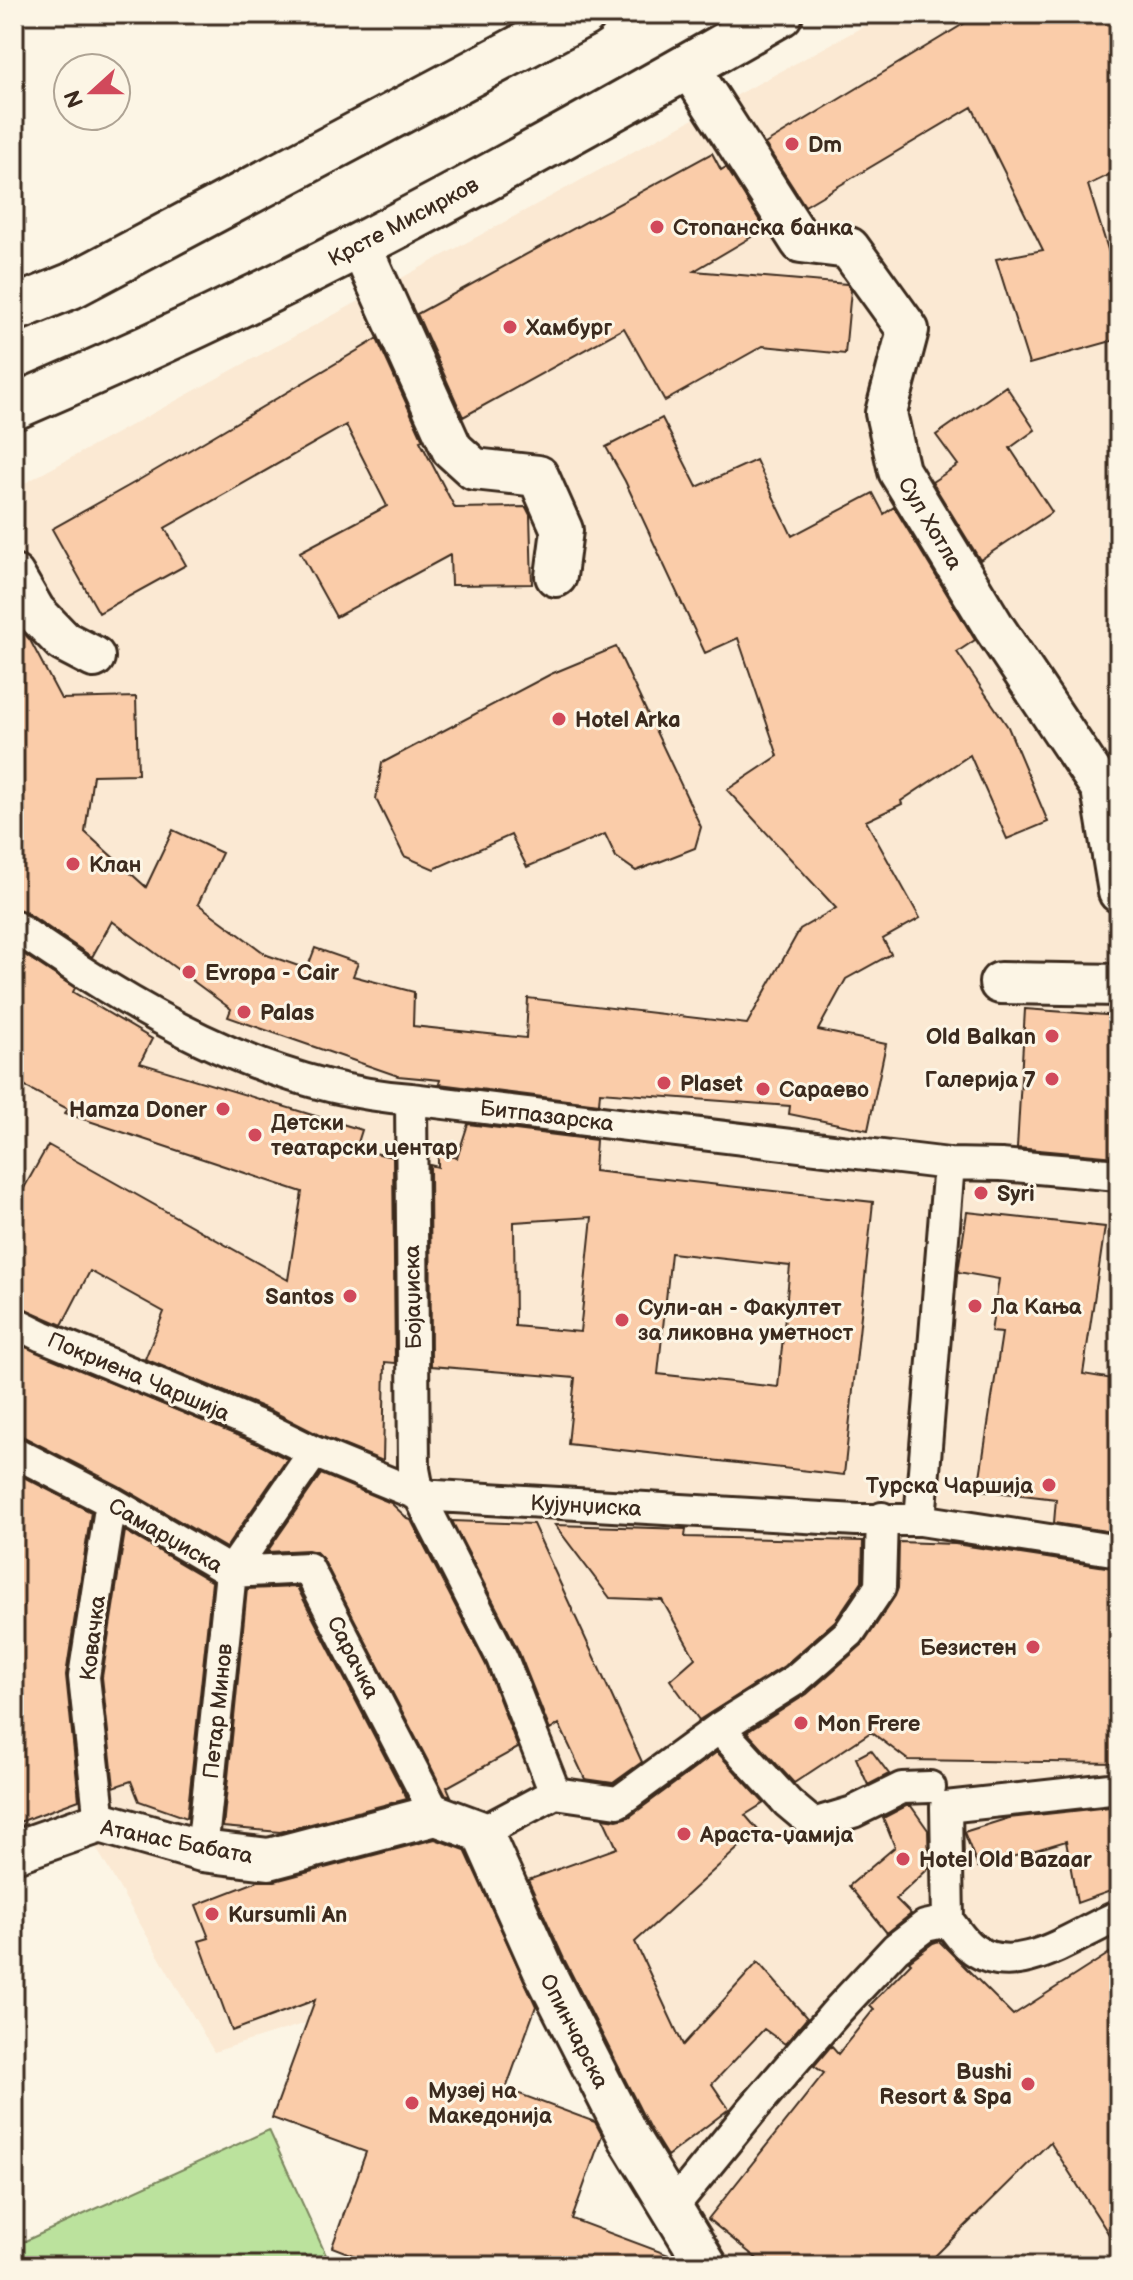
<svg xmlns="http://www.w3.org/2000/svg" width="1133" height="2280" font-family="'Balsamiq Sans',sans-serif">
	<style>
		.built { fill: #fbe9d3 }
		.green { fill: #bbe29d; stroke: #7b865e; stroke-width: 2 }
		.building { fill: #facca9; stroke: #3b2a1e; stroke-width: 2; fill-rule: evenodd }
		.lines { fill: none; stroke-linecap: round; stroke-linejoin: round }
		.pedestrian-casing { stroke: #3b2a1e; stroke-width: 36 }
		.minor-casing { stroke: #3b2a1e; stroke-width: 46 }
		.tertiary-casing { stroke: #3b2a1e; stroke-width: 50 }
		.pedestrian { stroke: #fcf5e5; stroke-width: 30 }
		.minor { stroke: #fcf5e5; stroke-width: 40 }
		.tertiary { stroke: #fcf5e5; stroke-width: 44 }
		.poi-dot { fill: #d1495b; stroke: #fcf5e5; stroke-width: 3 }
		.labels { text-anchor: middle; stroke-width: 6; stroke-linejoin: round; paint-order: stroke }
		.poi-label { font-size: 22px; font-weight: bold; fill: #3b2a1e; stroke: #fcf5e5; text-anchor: start }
		.street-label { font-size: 22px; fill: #3b2a1e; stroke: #fcf5e5 }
	</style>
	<rect width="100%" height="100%" fill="#fcf5e5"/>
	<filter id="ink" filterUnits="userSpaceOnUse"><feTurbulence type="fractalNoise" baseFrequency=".0125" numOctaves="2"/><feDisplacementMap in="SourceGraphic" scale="16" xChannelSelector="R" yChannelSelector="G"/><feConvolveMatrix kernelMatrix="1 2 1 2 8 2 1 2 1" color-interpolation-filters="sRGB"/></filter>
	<g filter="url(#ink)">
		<!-- built -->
		<path class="built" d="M886,14H1119V2262L1115,2266H694L517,1956L214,2052L90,1837L14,1865V489Z"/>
		<!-- green -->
		<path class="green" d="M269,2130L331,2266H14V2246Z"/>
		<!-- building -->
		<path class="building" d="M980,14H1119V170L1088,185L1119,285V339L1029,364L996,259L1043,250L972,107L805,206L765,144Z
			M712,153L721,170L726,167L765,229L694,271L847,284L851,290L845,354L763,346L665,401L624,328L463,417L417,314Z
			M377,339L423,440L420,441L455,508L526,507L530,515L532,584L451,585L450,555L336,617L300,552L387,506L346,425L165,528L186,565L99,613L52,529L139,480Z
			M1006,386L1035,430L1010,448L1052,512L980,560L932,482L958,465L936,435Z
			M662,418L697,487L756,460L792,536L873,493L884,514L894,507L975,640L957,652L1008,727L1048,822L1007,839L970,755L901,801L902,804L866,821L920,918L883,939L891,954L846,979L818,1030L886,1044L868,1130L789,1114L790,1106L600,1092L599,1104L439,1084L440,1080L398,1076L228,1017L231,1009L112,921L92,957L24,911L14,908V622L30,640L61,699L136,697L138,774L93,775L85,832L146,887L173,830L222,853L198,904L267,955L307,969L315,948L358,963L353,976L414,992L413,1026L526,1038L528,998L747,1024L800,929L836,908L727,790L778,756L738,638L705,653L625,481L606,447Z
			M616,647L701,827L695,848L636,871L616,857L605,834L527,867L511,835L434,869L404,856L376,799L382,763L551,674Z
			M14,948L75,988L73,992L152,1039L140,1063L362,1130L356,1149L393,1157L395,1363L385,1362L383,1461L321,1436L272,1411L145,1359L164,1312L90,1271L62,1325L14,1304V1206L48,1145L288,1280L302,1192L65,1113L68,1109L14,1081Z
			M1025,1009L1119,1016V1139L1116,1157L1017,1148Z
			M468,1124L596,1140L594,1171L873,1202L844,1475L568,1444L575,1378L431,1366L430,1165L438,1167V1152L457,1158ZM592,1217L580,1332L515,1326L514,1222ZM671,1253L790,1266L778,1387L658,1374Z
			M967,1212L1105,1227L1083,1374L1119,1380V1533L1054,1523L1056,1499L978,1490L1002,1333L991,1332L999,1279L958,1272Z
			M14,1342L258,1444L287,1459L226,1548L119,1486L22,1436L14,1434Z
			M14,1472L91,1512L66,1675L79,1800L14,1824Z
			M321,1474L391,1503L408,1519L411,1520L486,1665L518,1748L447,1787L451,1796L445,1794L323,1559L316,1552L308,1550L267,1552Z
			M452,1521L533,1524L642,1762L613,1783L585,1779L559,1724L550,1730L518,1650Z
			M555,1525L686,1529L685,1537L863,1541L862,1581L835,1621L784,1666L699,1720L670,1680L695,1658L662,1600L610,1598Z
			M125,1531L212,1582L187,1818L139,1801L131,1781L114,1787L102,1677Z
			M899,1542L955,1544L1119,1569V1763L908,1760L871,1732L794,1783L747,1732L807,1694L864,1643L895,1596L898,1588Z
			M297,1587L407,1799L280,1832L223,1827L247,1589Z
			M871,1750L889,1774L868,1785L856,1758Z
			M717,1752L764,1803L745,1815L758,1830L635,1942L683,2045L758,1962L807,2018L785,2044L764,2029L712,2084L729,2109L667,2156L649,2127L564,1959L528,1880L617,1848L603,1818L617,1820L629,1817Z
			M906,1806H911L928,1830L929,1868L896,1899L911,1914L887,1933L849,1886L895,1847L883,1818Z
			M1119,1806V1888L1077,1903L1066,1841L978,1867L964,1832L1009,1818Z
			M435,1839L465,1850L536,2006L506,2089L595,2122L602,2135L572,2219L674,2257L680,2266H381L332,2247L366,2152L272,2118L315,2000L232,2031L199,1941L209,1938L196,1905L258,1881H275Z
			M939,1941L1013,2015L1119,1947V2250L1050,2142L925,2266H766L708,2219L824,2073L814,2066L831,2046L838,2054L874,2009L870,2005L911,1963L909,1961L933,1943Z"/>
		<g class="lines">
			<defs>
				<path id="pedestrian" d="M14,926C134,1009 262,1088 411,1099L949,1164L1001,1165L1119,1175
					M411,1099L414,1469L419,1495L502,1658L555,1793
					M14,1322L42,1336L265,1428L314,1452L419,1495L857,1520H920L1119,1551
					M14,1452L111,1502L231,1572
					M920,1520L949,1164
					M231,1572L308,1568L436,1815
					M719,1728L788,1803L813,1824L853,1812L902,1788L930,1787
					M100,1822L84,1677L111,1502
					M482,1832L555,1793L618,1802L719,1728L795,1680L849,1633L880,1587L882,1518
					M202,1851L231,1572L314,1452
					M948,1921C956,1930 963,1943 973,1949C1018,1981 1076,1933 1119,1916
					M671,2209L751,2111L838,2010L896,1948L925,1926L948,1921L946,1807L1119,1788"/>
				<path id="minor" d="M688,66L801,242L849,248L908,330L886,413L899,471L995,629L1102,789L1119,892
					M360,245L452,449L474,469L538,476L562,530L556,576
					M14,576L35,612L63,641L94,657
					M1000,983L1119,985
					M14,1852L100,1822L202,1851L269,1859L436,1815L482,1832L543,1969L629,2138L707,2266"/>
				<path id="tertiary" d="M14,309L71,286L584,14
					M14,407C131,357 247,303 360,245C502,172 642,93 780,14"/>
			</defs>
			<!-- pedestrian casing -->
			<use href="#pedestrian" class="pedestrian-casing"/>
			<!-- minor casing -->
			<use href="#minor" class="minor-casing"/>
			<!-- tertiary casing -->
			<use href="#tertiary" class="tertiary-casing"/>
			<!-- pedestrian -->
			<use href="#pedestrian" class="pedestrian"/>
			<!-- minor -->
			<use href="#minor" class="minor"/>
			<!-- tertiary -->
			<use href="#tertiary" class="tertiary"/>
		</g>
	</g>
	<!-- markers -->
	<g class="poi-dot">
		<circle cx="792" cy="144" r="8"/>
		<circle cx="657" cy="227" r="8"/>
		<circle cx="510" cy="327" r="8"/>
		<circle cx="559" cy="719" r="8"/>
		<circle cx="73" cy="864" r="8"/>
		<circle cx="189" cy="972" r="8"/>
		<circle cx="244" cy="1012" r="8"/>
		<circle cx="1052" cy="1036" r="8"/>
		<circle cx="1052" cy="1079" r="8"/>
		<circle cx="664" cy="1083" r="8"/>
		<circle cx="763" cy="1089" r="8"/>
		<circle cx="223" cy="1109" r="8"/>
		<circle cx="255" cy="1135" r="8"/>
		<circle cx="981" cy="1193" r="8"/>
		<circle cx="350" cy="1296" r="8"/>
		<circle cx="975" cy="1306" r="8"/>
		<circle cx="622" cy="1320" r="8"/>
		<circle cx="1049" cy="1485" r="8"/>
		<circle cx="1033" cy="1647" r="8"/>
		<circle cx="801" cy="1723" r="8"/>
		<circle cx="684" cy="1834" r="8"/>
		<circle cx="903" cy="1859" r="8"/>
		<circle cx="212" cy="1914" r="8"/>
		<circle cx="1028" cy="2084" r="8"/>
		<circle cx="412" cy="2103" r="8"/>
	</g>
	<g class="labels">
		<!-- poi labels -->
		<g class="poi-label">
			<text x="808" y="152">Dm</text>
			<text x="673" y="235">Стопанска банка</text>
			<text x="526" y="335">Хамбург</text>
			<text x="575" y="727">Hotel Arka</text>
			<text x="89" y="872">Клан</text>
			<text x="205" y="980">Evropa - Cair</text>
			<text x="260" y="1020">Palas</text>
			<text x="1036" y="1044" text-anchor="end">Old Balkan</text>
			<text x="1036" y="1087" text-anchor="end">Галерија 7</text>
			<text x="680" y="1091">Plaset</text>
			<text x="779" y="1097">Сараево</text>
			<text x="207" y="1117" text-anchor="end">Hamza Doner</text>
			<text x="271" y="1130">Детски<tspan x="271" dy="25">театарски центар</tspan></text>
			<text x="997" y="1201">Syri</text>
			<text x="334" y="1304" text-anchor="end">Santos</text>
			<text x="991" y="1314">Ла Кања</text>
			<text x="638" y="1315">Сули-ан - Факултет<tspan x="638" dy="25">за ликовна уметност</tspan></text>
			<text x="1033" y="1493" text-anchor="end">Турска Чаршија</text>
			<text x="1017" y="1655" text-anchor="end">Безистен</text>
			<text x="817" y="1731">Mon Frere</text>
			<text x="700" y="1842">Араста-џамија</text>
			<text x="919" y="1867">Hotel Old Bazaar</text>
			<text x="228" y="1922">Kursumli An</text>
			<text x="1012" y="2079" text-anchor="end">Bushi<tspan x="1012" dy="25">Resort &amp; Spa</tspan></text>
			<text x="428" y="2098">Музеј на<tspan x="428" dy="25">Македонија</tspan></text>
		</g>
		<!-- street labels -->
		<g class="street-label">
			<text transform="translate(403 221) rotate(-28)" y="8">Крсте Мисирков</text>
			<text transform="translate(931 523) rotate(59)" y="8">Сул Хотла</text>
			<text transform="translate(547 1115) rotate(7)" y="8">Битпазарска</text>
			<text transform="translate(412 1297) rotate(-91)" y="8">Бојаџиска</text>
			<text transform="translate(139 1376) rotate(23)" y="8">Покриена Чаршија</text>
			<text transform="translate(586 1505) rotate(3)" y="8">Кујунџиска</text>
			<text transform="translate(166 1535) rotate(30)" y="8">Самарџиска</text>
			<text transform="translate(92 1638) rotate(-83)" y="8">Ковачка</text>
			<text transform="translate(354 1657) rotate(63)" y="8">Сарачка</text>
			<text transform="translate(217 1711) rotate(-84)" y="8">Петар Минов</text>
			<text transform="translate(177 1841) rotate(11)" y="8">Атанас Бабата</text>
			<text transform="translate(575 2031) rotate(63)" y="8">Опинчарска</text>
		</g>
	</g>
	<!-- margin -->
	<rect width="1133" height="2280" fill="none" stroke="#fcf5e5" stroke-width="48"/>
	<rect x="24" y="24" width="1085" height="2232" fill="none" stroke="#3b2a1e" stroke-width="3" filter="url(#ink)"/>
	<!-- north arrow -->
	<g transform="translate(92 92) rotate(249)"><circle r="38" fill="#fcf5e5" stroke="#afa495" stroke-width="2"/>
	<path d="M0-6L14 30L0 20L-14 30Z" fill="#d1495b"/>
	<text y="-12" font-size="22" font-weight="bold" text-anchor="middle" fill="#3b2a1e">N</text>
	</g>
</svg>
